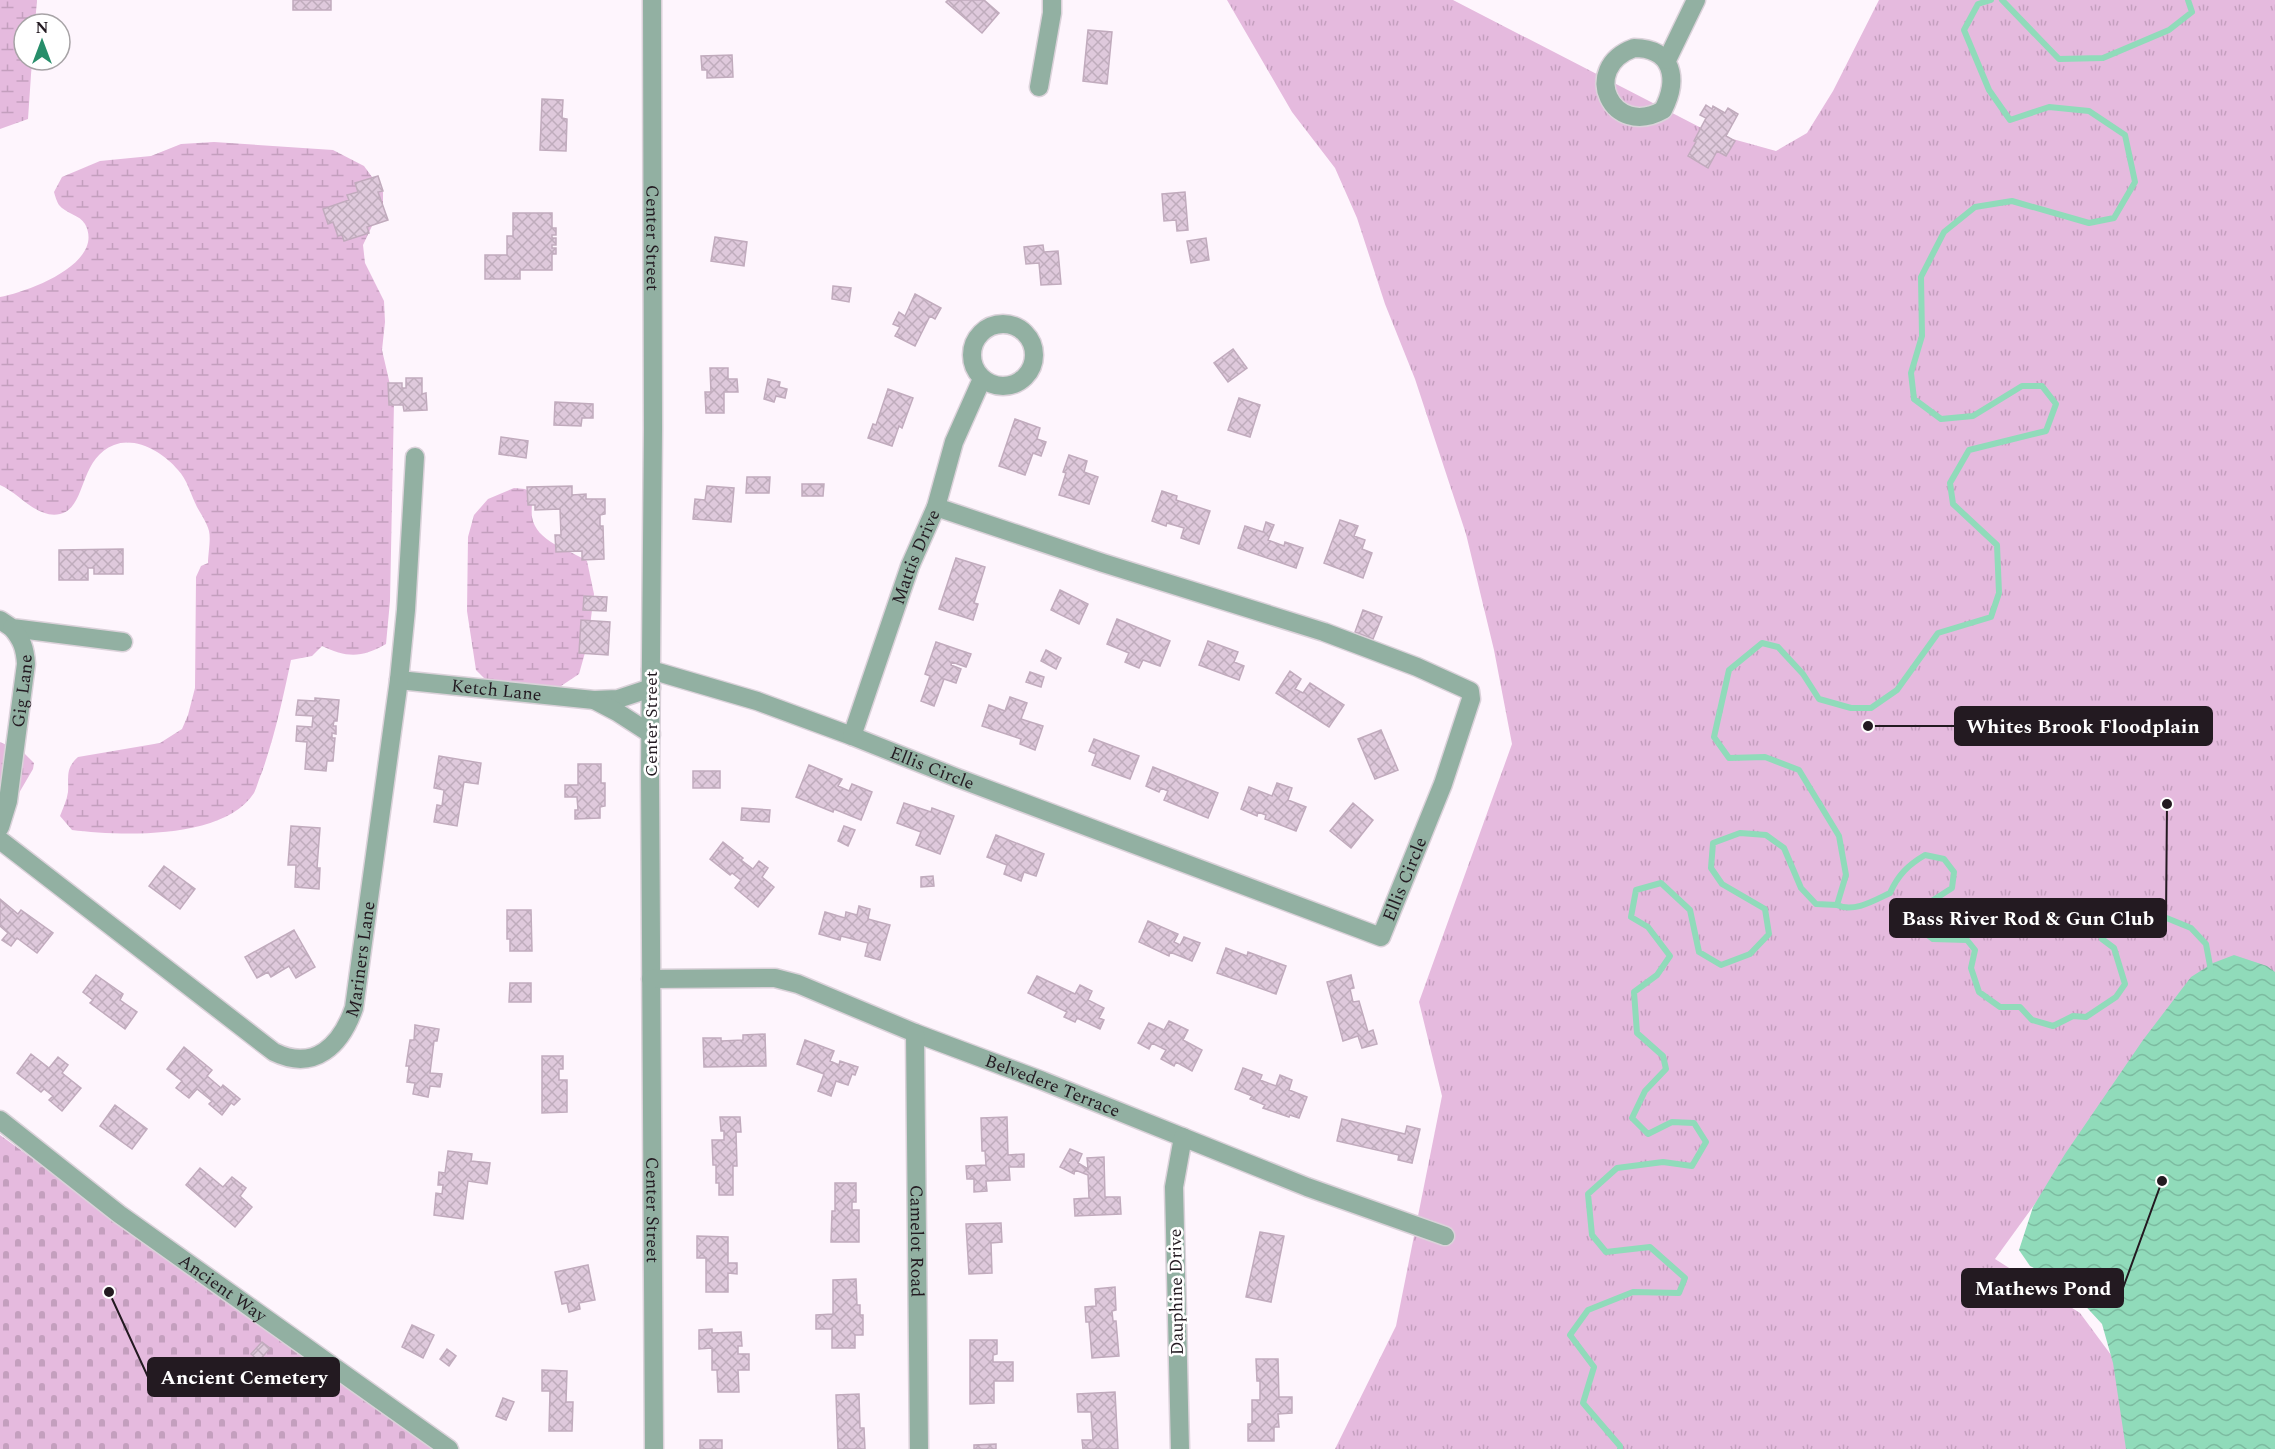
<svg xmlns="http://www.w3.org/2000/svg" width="2275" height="1449" font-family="Spectral,serif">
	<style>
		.wetland { fill: url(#wetland-marsh) }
		.cemetery { fill: url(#cemetery-stones) }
		.park { fill: url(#park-tufts) }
		.water { fill: url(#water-waves) }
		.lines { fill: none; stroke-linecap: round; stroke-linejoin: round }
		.stream { stroke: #90dbba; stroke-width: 6 }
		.building { fill: url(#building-cross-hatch); stroke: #c1abbd; stroke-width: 1.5 }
		.minor-casing { stroke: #dbd2da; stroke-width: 21 }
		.minor { stroke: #92b0a2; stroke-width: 18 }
		.labels { text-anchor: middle; stroke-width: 5; stroke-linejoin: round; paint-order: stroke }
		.street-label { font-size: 18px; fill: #231a21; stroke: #fff }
		.leader { fill: none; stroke: #231a21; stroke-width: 2 }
		.callout-dot { fill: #231a21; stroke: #fff; stroke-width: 2 }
		.callout { fill: #231a21; stroke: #231a21; stroke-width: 2 }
		.callout-label { font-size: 20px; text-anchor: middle; font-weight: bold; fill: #fff }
	</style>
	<defs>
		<pattern id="wetland-marsh" width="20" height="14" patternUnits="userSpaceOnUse" patternTransform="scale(1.5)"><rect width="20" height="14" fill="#e5bade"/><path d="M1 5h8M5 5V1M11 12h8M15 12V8" fill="none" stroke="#c49fbe"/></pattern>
		<pattern id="cemetery-stones" width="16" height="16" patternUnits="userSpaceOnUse" patternTransform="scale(1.5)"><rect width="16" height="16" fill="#e5bade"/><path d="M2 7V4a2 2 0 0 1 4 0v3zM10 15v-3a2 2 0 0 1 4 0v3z" fill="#c49fbe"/></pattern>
		<pattern id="park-tufts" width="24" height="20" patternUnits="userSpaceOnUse" patternTransform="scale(1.5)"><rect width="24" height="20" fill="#e5bade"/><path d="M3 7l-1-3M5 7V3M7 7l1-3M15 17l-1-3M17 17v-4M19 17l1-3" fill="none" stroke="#c49fbe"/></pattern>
		<pattern id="water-waves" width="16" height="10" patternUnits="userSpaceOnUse" patternTransform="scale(1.5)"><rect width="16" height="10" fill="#90dbba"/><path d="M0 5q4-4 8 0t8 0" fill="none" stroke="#7cbba0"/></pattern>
		<pattern id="building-cross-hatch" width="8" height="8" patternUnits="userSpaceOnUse" patternTransform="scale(1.5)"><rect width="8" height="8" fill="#dfc9dc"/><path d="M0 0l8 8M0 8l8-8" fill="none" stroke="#bfacbc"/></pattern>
	</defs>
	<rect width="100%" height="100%" fill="#fef5fd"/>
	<!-- wetland -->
	<path class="wetland" d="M0,0H37L35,24H24V60H32L28,119L0,129Z
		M214,142L333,150L364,166L383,192V211L372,226L363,245L365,263L384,301L385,322L382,350L394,402L390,601L386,644C362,658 347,658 322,646L312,656L291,660C283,698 275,735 262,772C259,778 257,787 254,793C224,840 120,836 72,830L60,816C63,808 67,800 68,792C69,776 65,769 78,757L160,743L182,729L188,715L195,688L196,577L201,566L208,563C208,554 211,540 209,531C207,523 201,514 197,507C191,495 187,479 178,470C164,453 136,436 114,445C78,459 87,508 60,514C37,519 19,493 0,485V297C28,292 106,263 85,224C80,215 65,213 59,205C57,202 55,196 54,192L62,177L100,161L151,156L181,144Z
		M514,488L525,489L531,493C533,501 531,509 532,517C536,542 569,549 587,561L594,594L588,642L579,674L561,686L541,689L486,680L476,670L467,611L468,537L474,515L488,499Z
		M0,742L24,753L34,763L33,769L19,793L0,791Z"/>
	<!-- cemetery -->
	<path class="cemetery" d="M0,1135L434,1449H0Z"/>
	<!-- park -->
	<path class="park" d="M1227,0H1453L1711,133L1776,151L1807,133L1833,91L1879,0H2275V1001L2198,979L1995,1259L2080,1313L2117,1363L2145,1449H1335L1396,1326L1442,1096L1419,1002L1512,744L1494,650L1466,534L1415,379L1385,304L1357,218L1335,168L1292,112Z"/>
	<!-- water -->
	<path class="water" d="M2234,955L2267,966L2275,972V1449H2126L2113,1363L2102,1324L2066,1285L2030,1266L2019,1250L2033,1207L2065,1154L2143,1040L2191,977L2213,963Z"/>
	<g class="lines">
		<!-- stream -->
		<path class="stream" d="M2002,0L2059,59L2103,58L2169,30L2192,12L2188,0
			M1837,905C1854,913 1875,900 1890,893C1898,875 1908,865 1925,855L1944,859L1954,872L1952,888L1921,908L1920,929L1933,939L1967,940L1975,950L1971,968L1979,992L2000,1007H2020L2032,1020L2053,1026L2073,1016L2086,1017L2116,997L2125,984L2114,948L2102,939L2100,924L2112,910H2147L2191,928L2206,944L2211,971
			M1620,1449V1446L1583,1403L1594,1367L1570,1335L1588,1310L1633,1292L1679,1293L1685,1278L1650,1247L1606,1252L1592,1235L1588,1194L1617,1168L1663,1162L1692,1166L1706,1142L1694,1123L1672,1122L1648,1134L1632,1118L1645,1091L1666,1069L1663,1056L1637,1033L1634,992L1657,975L1670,956L1648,927L1631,917L1636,890L1661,883L1690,910L1699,952L1721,965L1750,954L1769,934L1765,909L1722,884L1711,868L1713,843L1740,833L1766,835L1784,848L1801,888L1816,904L1837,905L1846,875L1839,836L1799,770L1765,757L1729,758L1714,737L1729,670L1762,643L1778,647L1803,674L1819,699L1851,708H1871L1897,690L1938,633L1991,617L1999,593L1997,545L1953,504L1950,483L1969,450L2046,431L2056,404L2042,386H2022L1973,416L1941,419L1914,399L1911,373L1922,336L1921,277L1944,232L1975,207L2012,201L2089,223L2114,218L2135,182L2125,135L2089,111L2049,107L2010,120L1989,90L1964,30L1978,4L1991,0"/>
	</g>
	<!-- building -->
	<path class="building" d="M293,0H331V10H293Z
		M948,0H984L999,13L982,33L946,2Z
		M1088,30L1112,32L1107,84L1083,81Z
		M732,55L733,77L707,78V70H702L701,56Z
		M542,99L563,100L562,118L567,119L566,151L540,150Z
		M1706,105L1712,109L1713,106L1725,113L1728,108L1738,114L1726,136L1735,141L1726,156L1717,151L1708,168L1688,156L1696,142L1694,141L1706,118L1700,115Z
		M378,176L383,191L378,192L388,220L367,227L369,233L344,241L342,235L338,236L333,222L328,224L323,209L349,200L347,195L358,192L355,183Z
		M1185,192L1188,230L1177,231L1176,220L1164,221L1162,194Z
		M513,213H552V228H556V235H552V238H556V245H552V248H556V254H552V270H520V279H485V255H507V236H513Z
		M715,237L747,242L744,266L711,261Z
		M1206,238L1209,260L1191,263L1187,241Z
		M1043,245L1044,252L1058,251L1061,284L1041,285L1039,263L1026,264L1024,247Z
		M833,286L851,288L849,302L832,299Z
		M915,294L941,308L935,319L930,316L915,346L895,336L900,327L893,324L899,312L905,316Z
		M1233,349L1247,368L1228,382L1214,363Z
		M710,368H728V379H737L738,392H724V413H706L705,392H711Z
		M406,378H422V394L426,393L427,410L404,411L403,405H389L388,383H402V388H406Z
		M768,379L780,382L779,387L787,389L785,398L776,396L774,402L764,399Z
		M888,389L913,398L902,428L899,426L892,446L868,438L873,424L876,425Z
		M1239,398L1260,405L1250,437L1228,430Z
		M555,402L593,404V418H582L581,426L554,425Z
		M1015,419L1040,428L1037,439L1046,442L1041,456L1033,453L1025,475L999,466Z
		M501,437L528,441L526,458L499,454Z
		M1069,455L1087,461L1084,472L1098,477L1089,504L1059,495L1066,473L1063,472Z
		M747,477H770L769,493H746Z
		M802,484H824L823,496H802Z
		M572,486V495L586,494V499H605V514L600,515V526H603L604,559L582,560V551L556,552L555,535H561L560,509L535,510V505H528L527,487Z
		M707,486L734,488L731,522L693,519L695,499L705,500Z
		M1162,491L1177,496L1176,500L1210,511L1199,544L1181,538L1184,528L1167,523L1166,526L1152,521Z
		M1340,520L1358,526L1354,536L1365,540L1362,549L1372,553L1363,578L1324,563Z
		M1266,522L1274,525L1268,540L1284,546L1285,542L1303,548L1296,568L1238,548L1245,526L1263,532Z
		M123,549V574H94V568H88V580H59V550Z
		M956,558L985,567L974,603L978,604L973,620L939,609Z
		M1060,590L1088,604L1079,624L1051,610Z
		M584,596L607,597L606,611L583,610Z
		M1363,610L1382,617L1373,639L1355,632Z
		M1117,619L1170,641L1160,666L1143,660L1139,668L1125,662L1129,653L1107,644Z
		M581,620L610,622L608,655L579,653Z
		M1208,641L1238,652L1234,662L1244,666L1239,680L1199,665Z
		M936,642L971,654L966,667L952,662L951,665L961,669L956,683L944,679L934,706L921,701L930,676L925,674Z
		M1046,650L1061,658L1056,669L1041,661Z
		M1290,671L1301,679L1295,689L1303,693L1310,683L1344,705L1329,727L1276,693Z
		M1030,672L1044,677L1041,687L1026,682Z
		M1010,697L1027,703L1021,719L1043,726L1035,750L1020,744L1021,739L982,726L989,705L1005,711Z
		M315,698L339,700L337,721H334L333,726H336V734L332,733V738H335L333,761H327L326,771L305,769L307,742L296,741L297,726L312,727L313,716L296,715L298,700L315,701Z
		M1381,730L1398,770L1375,779L1358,739Z
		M1094,739L1139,756L1130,779L1092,765L1096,754L1089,751Z
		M439,756L481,763L478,784L464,782L457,826L434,822L437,805L442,806L444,790L434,788Z
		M578,764H601V783H605V806L600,807V818L575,819V810H578L577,797H565V785H578Z
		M809,765L842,779L838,786L849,791L852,784L872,792L861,820L834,809L833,812L796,797Z
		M1153,767L1218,793L1208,818L1164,800L1168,791L1161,788L1159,792L1146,786Z
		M693,771H720V788H693Z
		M1277,783L1292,788L1288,800L1306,807L1296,831L1265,819L1266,815L1258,812L1257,816L1241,809L1249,787L1272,796Z
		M904,803L931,812L932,808L954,816L940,854L916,845L921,832L897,823Z
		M1353,803L1373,820L1351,848L1330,831Z
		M742,808L770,810L769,822L741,820Z
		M291,826L320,828L317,868H320L319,889L295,887L296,865H288Z
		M844,826L855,830L848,846L838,841Z
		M996,835L1044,854L1036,876L1024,872L1021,881L1004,874L1007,865L987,857Z
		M723,842L743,858L741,860L753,869L759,861L768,868L762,877L774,887L758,907L735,888L741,880L732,873L730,875L710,859Z
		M164,866L195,889L180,909L149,886Z
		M933,876L934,886L921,887V877Z
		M0,899L18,914L21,910L53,933L37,953L17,938L11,946L2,940L8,933L0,926Z
		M859,906L870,909L868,919L890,925L880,960L865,956L868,943L841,936L840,940L819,934L825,912L845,918L846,912L857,915Z
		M507,910H531L532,951H510V939H507Z
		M1148,921L1178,934L1174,942L1180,945L1184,937L1200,943L1192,961L1170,952L1169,956L1139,942Z
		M294,930L315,967L296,978L289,966L271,977L268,972L257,978L245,957Z
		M1226,948L1247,956L1248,952L1286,966L1276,994L1217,973Z
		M96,975L123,994L120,1000L137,1012L125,1029L90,1003L93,1000L83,992Z
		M1351,975L1354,988L1350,989L1353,1002L1359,1001L1368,1032L1373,1030L1377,1044L1362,1048L1358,1036L1343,1041L1327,982Z
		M1037,976L1075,994L1080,985L1092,991L1088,1000L1104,1008L1099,1018L1104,1020L1100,1029L1077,1018L1075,1022L1064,1017L1067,1012L1028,993Z
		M510,983H531V1002H509Z
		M1169,1021L1188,1030L1183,1040L1202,1050L1192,1071L1176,1062L1174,1066L1161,1059L1166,1050L1152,1043L1149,1049L1138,1043L1149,1023L1164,1030Z
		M415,1025L439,1029L437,1041H434L430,1073L442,1074L440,1087L430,1086L428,1097L413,1094L415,1083L407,1082L409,1066H406L410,1040H414Z
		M765,1034L766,1066L704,1067L703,1038H721V1041L743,1040V1035Z
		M805,1040L834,1051L830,1061L839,1065L840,1061L858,1067L855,1075L852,1074L848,1085L836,1081L831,1096L818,1091L824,1074L797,1064Z
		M184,1047L212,1070L207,1076L221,1088L223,1085L240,1099L234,1105L231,1103L222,1115L209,1104L212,1101L197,1089L189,1098L176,1088L182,1081L167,1069Z
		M31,1054L49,1068L58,1057L68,1065L62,1073L81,1088L62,1111L49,1100L53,1096L44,1089L41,1092L17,1073Z
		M542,1056H563V1069H559V1080H567V1112L542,1113Z
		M1243,1068L1262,1075L1260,1080L1276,1086L1280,1075L1292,1080L1289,1090L1307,1097L1299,1118L1290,1115L1289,1117L1263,1108L1265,1105L1250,1099L1252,1096L1235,1089Z
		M115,1105L147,1129L132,1149L100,1126Z
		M720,1117H740L741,1132H736L737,1166H733V1195H719V1183H716V1165H713L712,1140H724V1131H721Z
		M1007,1117L1008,1155L1024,1154V1167H1009L1010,1180L986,1181L987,1191L974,1192V1179H967L966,1166L986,1165L985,1151H982L981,1118Z
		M1342,1119L1405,1134L1407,1126L1420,1129L1412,1163L1398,1160L1399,1155L1337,1141Z
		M1070,1149L1082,1154L1078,1163L1088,1169L1087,1158L1104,1157L1105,1197H1120L1121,1214L1075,1216L1074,1199L1089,1198L1088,1175L1075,1170L1074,1174L1060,1167Z
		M448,1151L472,1154L471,1161L490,1163L487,1184L468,1181L463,1219L434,1215L436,1193L442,1194L443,1185H438L439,1172L445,1173Z
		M200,1168L223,1187L232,1177L246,1188L240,1196L252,1207L235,1227L186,1185Z
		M835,1183H856V1202H852V1210H859V1242H831L832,1211H835Z
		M1001,1223L1002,1242L991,1243L992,1273L969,1274L966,1224Z
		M1260,1232L1284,1236L1271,1302L1246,1297Z
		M697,1236L728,1237V1263H737V1274L728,1273V1292H706V1258H697Z
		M588,1265L595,1300L579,1303L580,1309L569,1312L567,1303L562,1304L555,1272Z
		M856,1279L857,1305H860V1315H863V1335H855V1348H832V1329H816V1315L833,1314V1280Z
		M1115,1287L1116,1310L1112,1311L1113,1321H1116L1119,1356L1092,1358L1089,1322H1086L1085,1307L1096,1306L1095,1289Z
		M412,1325L434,1335L423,1358L402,1347Z
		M712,1329V1333L741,1332L742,1346H738V1354H749V1370H738L739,1392H718L717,1370H712V1348L699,1349V1330Z
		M970,1340H997V1354L993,1355V1362H1013V1381H994V1403L970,1404Z
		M262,1342L270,1348L259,1361L251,1354Z
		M447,1349L456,1356L449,1366L440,1359Z
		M1256,1359H1278L1279,1397H1292V1413L1278,1414L1279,1427H1274V1441H1248V1424H1252V1400H1260V1381H1257Z
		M542,1370L567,1371L566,1402H573L572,1431H549L550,1391H542Z
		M1115,1392L1118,1449H1083L1082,1440H1093L1091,1412H1078L1077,1394Z
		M859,1394L860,1428H864L865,1449H838L836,1395Z
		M503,1398L514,1402L506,1420L496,1416Z
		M700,1440H722V1449H700Z
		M996,1444V1449H974V1445Z"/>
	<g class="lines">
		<defs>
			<g id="minor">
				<path id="s1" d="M652,0L653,429L650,772L654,1449"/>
				<path d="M1634,48C1673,48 1679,79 1663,110C1612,139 1579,68 1634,48Z"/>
				<path d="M1667,60L1696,0"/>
				<path d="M1039,87L1052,13V0"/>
				<circle cx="1003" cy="355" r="31"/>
				<path d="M0,620L12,628L123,642"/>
				<path id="s2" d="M651,670L757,701L852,736L955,777L1381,937L1443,784L1471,699L1470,691L1417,667L1324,632L1103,563L936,507"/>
				<path id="s3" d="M399,680L594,700L618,699L651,688"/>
				<path d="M596,701L617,712L651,734"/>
				<path id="s4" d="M852,736L910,566L936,507L954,442L982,379"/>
				<path id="s5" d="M0,827L8,801L26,664C25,648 22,640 12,628"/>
				<path id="s6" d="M0,840L274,1052C315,1072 341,1045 354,1008L399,680L406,610L415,457"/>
				<path id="s7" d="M651,979L775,978L798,984L915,1033L1043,1081L1307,1187L1445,1236"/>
				<path id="s8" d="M915,1033L919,1449"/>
				<path id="s9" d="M0,1120L119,1214L449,1449"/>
				<path d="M1180,1449L1174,1187L1183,1137"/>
			</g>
		</defs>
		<!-- minor casing -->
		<use href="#minor" class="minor-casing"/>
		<!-- minor -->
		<use href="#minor" class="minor"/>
	</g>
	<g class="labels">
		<!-- street labels -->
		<g class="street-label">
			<text dy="6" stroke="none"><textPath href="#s1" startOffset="238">Center Street</textPath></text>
			<text dy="6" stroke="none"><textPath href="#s4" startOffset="190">Mattis Drive</textPath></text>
			<text dy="6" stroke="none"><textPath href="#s3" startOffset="98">Ketch Lane</textPath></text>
			<text dy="6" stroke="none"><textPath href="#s5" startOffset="138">Gig Lane</textPath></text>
			<text transform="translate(651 724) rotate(-90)" y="6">Center Street</text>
			<text dy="6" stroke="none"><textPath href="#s2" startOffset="298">Ellis Circle</textPath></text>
			<text dy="6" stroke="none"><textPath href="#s2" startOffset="840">Ellis Circle</textPath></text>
			<text dy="6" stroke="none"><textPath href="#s6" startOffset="502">Mariners Lane</textPath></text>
			<text dy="6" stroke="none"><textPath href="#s7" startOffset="422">Belvedere Terrace</textPath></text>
			<text dy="6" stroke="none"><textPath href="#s1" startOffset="1210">Center Street</textPath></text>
			<text dy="6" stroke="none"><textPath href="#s8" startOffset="208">Camelot Road</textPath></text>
			<text dy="6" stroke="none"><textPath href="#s9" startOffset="279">Ancient Way</textPath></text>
			<text transform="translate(1176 1292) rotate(-91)" y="6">Dauphine Drive</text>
		</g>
	</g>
	<!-- callouts -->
	<path class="leader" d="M1868 726L1955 726M2167 804L2166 918M2162 1181L2123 1288M109 1292L148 1377"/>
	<g class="callout-dot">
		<circle cx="1868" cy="726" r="6"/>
		<circle cx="2167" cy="804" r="6"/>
		<circle cx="2162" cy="1181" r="6"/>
		<circle cx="109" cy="1292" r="6"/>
	</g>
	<g class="callout">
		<rect x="1955" y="707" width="257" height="38" rx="6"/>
		<rect x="1890" y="899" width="276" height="38" rx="6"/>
		<rect x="1962" y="1269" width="161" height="38" rx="6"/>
		<rect x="148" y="1358" width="191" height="38" rx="6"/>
	</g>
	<g class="callout-label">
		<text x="2083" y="733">Whites Brook Floodplain</text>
		<text x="2028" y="925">Bass River Rod &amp; Gun Club</text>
		<text x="2043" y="1295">Mathews Pond</text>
		<text x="244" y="1384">Ancient Cemetery</text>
	</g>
	<!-- north arrow -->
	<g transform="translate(42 42)"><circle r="28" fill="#ffffff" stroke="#a7a3a6" stroke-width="1.5"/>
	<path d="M0-4.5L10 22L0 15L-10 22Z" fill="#278e6a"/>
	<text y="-9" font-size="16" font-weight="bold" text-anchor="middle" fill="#231a21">N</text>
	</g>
</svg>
